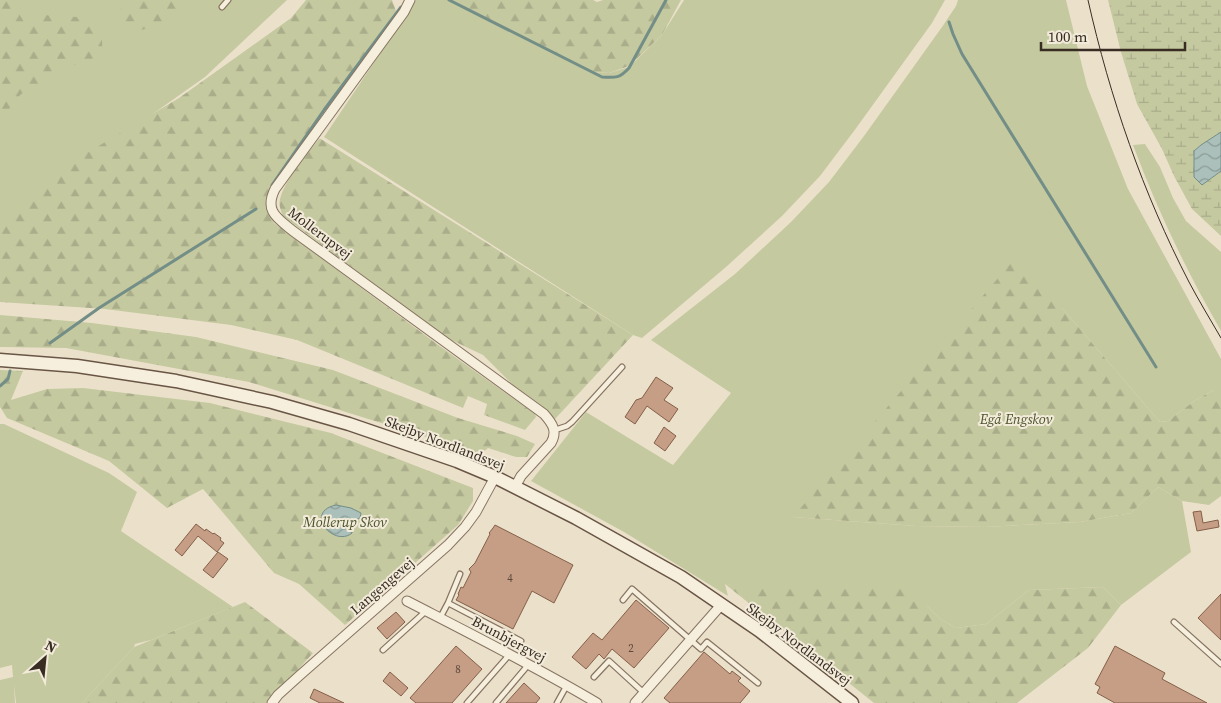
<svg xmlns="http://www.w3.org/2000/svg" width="1221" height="703" font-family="'Source Serif 4',serif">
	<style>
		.grass { fill: #c5c9a0 }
		.forest { fill: url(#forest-firs) }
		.wetland { fill: url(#wetland-marsh) }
		.water { fill: url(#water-waves); stroke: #728e87 }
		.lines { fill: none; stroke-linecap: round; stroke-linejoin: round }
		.stream { stroke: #728e87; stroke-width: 3 }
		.building { fill: #c69e85; stroke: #845f49 }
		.lane-casing { stroke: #877461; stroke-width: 7 }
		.street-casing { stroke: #877461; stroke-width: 11 }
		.secondary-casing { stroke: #695544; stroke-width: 15 }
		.lane { stroke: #f6efde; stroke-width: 4.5 }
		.street { stroke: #f6efde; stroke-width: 9 }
		.secondary { stroke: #f6efde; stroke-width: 12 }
		.tram { stroke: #392d23; stroke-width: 1 }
		.labels { text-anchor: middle; stroke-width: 4; stroke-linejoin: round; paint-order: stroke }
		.number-label { font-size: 11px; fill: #5c493c }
		.street-label { font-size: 14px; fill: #392d23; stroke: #f3ebda }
		.park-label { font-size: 14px; font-style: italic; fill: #4a532b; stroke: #f3ebda }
	</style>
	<defs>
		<pattern id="forest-firs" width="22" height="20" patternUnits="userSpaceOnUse" patternTransform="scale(1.25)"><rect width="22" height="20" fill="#c5c9a0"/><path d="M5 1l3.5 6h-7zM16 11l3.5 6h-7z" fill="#aaad8a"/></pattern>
		<pattern id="wetland-marsh" width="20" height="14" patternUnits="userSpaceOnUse" patternTransform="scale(1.25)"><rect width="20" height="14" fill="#c5c9a0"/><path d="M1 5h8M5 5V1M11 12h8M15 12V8" fill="none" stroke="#aaad8a"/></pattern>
		<pattern id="water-waves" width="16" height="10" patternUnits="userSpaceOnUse" patternTransform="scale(1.25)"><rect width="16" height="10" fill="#abc0ba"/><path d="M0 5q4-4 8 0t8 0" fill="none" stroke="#8c9c97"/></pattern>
	</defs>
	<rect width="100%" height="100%" fill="#ebe1cb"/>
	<!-- grass -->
	<path class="grass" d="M0,0H287L205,77L79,166L0,229Z
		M416,0H449L593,72L609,73L629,67L662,35L684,0H945L932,23L854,131L820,176L782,216L726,267L642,338L633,335L324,137Z
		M958,0H1066L1087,86L1128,189L1221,359V390H1214L1194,401L1168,421L1160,422L1062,308L793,517L916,526L985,527L1080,522L1131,513L1158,487L1182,501L1191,552L1121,605L1103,587L1029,590L986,624L956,628L940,619L927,606L725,584L728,596L624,532L531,481L586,412L673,465L731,393L651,340L735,274L791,222L829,182L864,136L942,27L956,6Z
		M1145,144L1160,167L1173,198L1186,221L1221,252V331C1187,272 1157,210 1133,145Z
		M0,424H4L109,473L137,492L121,531L233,607L151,640L135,644L134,647L82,703H16L14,684L15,703H0V680L13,677L12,665L0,668Z"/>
	<!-- forest -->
	<path class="forest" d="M0,0H21L18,12L24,22H34L42,15C58,16 93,13 100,31C103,37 102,47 102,54L95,58L83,61L65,69L43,85H35L20,95L15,104L0,116Z
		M121,0H196L197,3L178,13L163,24L134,32L119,28Z
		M306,0H392L396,11L281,172C270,194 264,199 274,223L441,347L535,414L536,417L525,430L484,415L487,404L468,396L463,408L297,340L231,325L105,309L0,302V228L60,169L179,98L291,18Z
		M451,0H593L597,2L603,0H681L662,35L629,66L609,73L593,72Z
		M319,139H321L633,335L555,419L541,405L513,385L483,355L447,338L283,216C280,209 278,203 281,196C286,179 307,154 319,139Z
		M1011,263L1062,308L1160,422L1168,421L1194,401L1214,390H1221V496L1209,505L1182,501L1158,487L1131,513L1080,522L985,527L916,526L793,517Z
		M0,315L92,323L196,337L333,370L458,418L517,436L535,444L527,457H516L488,448L481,454L249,382L66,348L0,347Z
		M0,370L23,371L11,400L47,389L83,388L210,403L331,433L473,488V501L458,525L345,625L299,584L274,573L203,489L167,508L109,461L7,418L0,407Z
		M725,584L913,588L927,606L940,619L956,628L986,624L1029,590L1103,587L1121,605L1088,648L1017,703H874Z
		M245,602L313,653L268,703H82L134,647Z"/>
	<!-- wetland -->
	<path class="wetland" d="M1108,0H1221V132L1201,145L1194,151V177L1202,185L1221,171V236L1192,209L1174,176L1162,149L1137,104L1121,52Z"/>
	<!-- water -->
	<path class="water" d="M1221,132V171L1202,185L1194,177V151L1201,145Z
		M336,505L351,508L361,513L360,518C352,521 352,525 352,533C334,548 303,512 336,505Z"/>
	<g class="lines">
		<!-- stream -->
		<path class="stream" d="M449,0L602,77C616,78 620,78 629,68L666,0
			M949,22L953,34L962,54L1156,367
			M272,185L324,110L401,7
			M50,343L99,308L256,209
			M0,386L8,379L10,371"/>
	</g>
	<!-- building -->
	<path class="building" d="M656,377L673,388L664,400L678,409L669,422L647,406L635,424L625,417L636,400L642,398Z
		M664,427L676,436L665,451L654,443Z
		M1201,511L1203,523L1218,520L1219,527L1197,531L1193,512Z
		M196,524L205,531L206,529L213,534L214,533L221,538L220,540L224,543L217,552L198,536L182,556L175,550Z
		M495,525L573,565L554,603L532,591L513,629L456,600L459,595L458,594L461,587L463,588L471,572L469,569L475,563L490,534L489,533L493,528Z
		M218,552L228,559L213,578L203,570Z
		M1221,594V640L1198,618Z
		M636,600L669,628L634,668L612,649L604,659L599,654L586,669L572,657L593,633L602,640Z
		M396,612L405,622L387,639L377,628Z
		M456,646L482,669L452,703H416L410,698Z
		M1115,646L1165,673L1162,679L1207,703H1115L1097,693L1100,687L1095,684Z
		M704,652L730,674L732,671L741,678L738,681L750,691L740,703H670L664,698Z
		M390,672L408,688L401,696L383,681Z
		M524,683L540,698L536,703H506Z
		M314,689L344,703H320L310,698Z"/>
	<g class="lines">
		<defs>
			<path id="lane" d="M222,7L228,0
				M555,430L567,426L572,422L622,367
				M623,600L632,589L701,649L707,642L758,683
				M448,603L460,574
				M440,618L448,603L521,641
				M1174,622L1221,664
				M383,650L426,611
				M594,677L609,661L644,693
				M467,703L510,654
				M496,703L529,664
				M557,703L567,685"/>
			<path id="street" d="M410,0L404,12L275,189C264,211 277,218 293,231L544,414C552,423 558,431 551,443L521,476L515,487
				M407,601C471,634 535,666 597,703
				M272,703L278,695L299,676L448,545L465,527L476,512L495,477
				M635,703L722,604"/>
			<path id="secondary" d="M0,360L77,366L176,381L272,402L349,424L457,461L495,477L576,518L681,577L760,631L852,703"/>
		</defs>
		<!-- lane casing -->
		<use href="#lane" class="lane-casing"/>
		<!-- street casing -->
		<use href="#street" class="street-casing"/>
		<!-- secondary casing -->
		<use href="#secondary" class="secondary-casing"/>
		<!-- lane -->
		<use href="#lane" class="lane"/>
		<!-- street -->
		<use href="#street" class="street"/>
		<!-- secondary -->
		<use href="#secondary" class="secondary"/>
		<!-- tram -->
		<path class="tram" d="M1088,0C1110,98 1143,193 1189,282C1199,301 1210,319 1221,338"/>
	</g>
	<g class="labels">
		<!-- number labels -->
		<g class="number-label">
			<text x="510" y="582">4</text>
			<text x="631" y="652">2</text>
			<text x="458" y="673">8</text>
		</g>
		<!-- street labels -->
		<g class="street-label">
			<text transform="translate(320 233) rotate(37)" y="5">Mollerupvej</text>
			<text transform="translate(445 443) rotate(21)" y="5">Skejby Nordlandsvej</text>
			<text transform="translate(382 586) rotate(-41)" y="5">Langengevej</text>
			<text transform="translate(509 639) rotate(28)" y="5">Brunbjergvej</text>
			<text transform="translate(799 644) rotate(37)" y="5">Skejby Nordlandsvej</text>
		</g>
		<!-- park labels -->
		<g class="park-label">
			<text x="1016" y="424">Egå Engskov</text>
			<text x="345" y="527">Mollerup Skov</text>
		</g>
	</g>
	<!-- north arrow -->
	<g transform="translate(45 658) rotate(27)" stroke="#f3ebda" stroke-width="4" paint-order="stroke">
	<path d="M0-4L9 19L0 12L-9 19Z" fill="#392d23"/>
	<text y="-8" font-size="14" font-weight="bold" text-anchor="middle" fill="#392d23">N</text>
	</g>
	<!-- scale -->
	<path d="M1041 42v8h144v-8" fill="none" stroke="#392d23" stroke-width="2.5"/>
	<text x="1048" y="42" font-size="15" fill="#392d23" stroke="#f3ebda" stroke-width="4" paint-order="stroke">100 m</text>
</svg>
